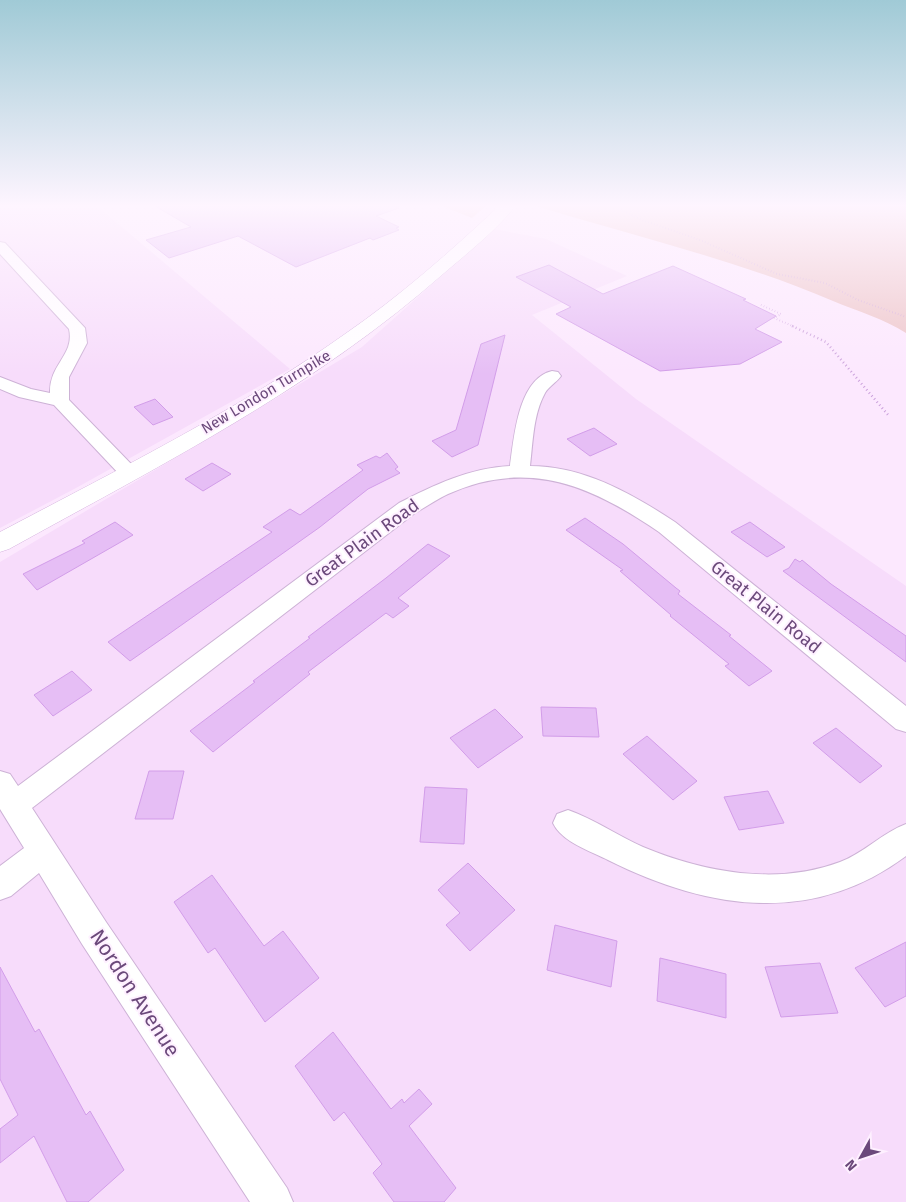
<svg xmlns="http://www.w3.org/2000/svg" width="906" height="1202" font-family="'Fira Sans',sans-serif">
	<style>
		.residential { fill: #f7dcfb }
		.green { fill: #edc5c8 }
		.building { fill: #e6bef5; stroke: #d29de9 }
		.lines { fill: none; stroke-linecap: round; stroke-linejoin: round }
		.street-casing { stroke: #cdb2d6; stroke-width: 2 }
		.secondary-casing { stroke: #d4b3de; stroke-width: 1 }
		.path-far1 { stroke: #caa0db; stroke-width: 2; stroke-dasharray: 0.5 2.5; stroke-linecap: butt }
		.path { stroke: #caa0db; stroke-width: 2.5; stroke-dasharray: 1 3; stroke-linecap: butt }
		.street { fill: #fff; fill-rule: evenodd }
		.secondary { fill: #fff; fill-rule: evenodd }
		.labels { text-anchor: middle; stroke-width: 4; stroke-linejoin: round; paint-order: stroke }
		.far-street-label { font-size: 15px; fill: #6b497b; stroke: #fef0ff }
		.street-label { font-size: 18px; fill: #6b497b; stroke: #fef0ff }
		.near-street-label { font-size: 21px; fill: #6b497b; stroke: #fef0ff }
	</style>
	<rect width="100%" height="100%" fill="#fce8fe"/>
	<!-- residential -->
	<path class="residential" d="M0,206H97L290,369L76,488L0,528Z
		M494,229L546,239L627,276L532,315L636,399L906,586V1202H0V562L362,347Z"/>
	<!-- green -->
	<path class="green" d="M442,206H486L472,218Z
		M535,206H906V333C884,319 857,311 833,301C737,260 634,236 535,206Z"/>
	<!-- building -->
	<path class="building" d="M155,206H398L399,208L376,216L399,227L396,228L399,230L373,240L370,238L296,267L238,236L169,258L146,240L191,227Z
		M549,265L603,294L673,266L746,299L743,300L776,316L755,329L782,342L740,364L660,371L556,314L571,307L516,277Z
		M505,335L478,445L452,457L432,441L456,430L481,344Z
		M155,399L173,417L153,425L134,407Z
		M594,428L617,444L590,456L567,439Z
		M387,453L398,467L395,469L400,473L368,489L320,527L166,636L130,661L108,642L272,532L263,527L290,509L300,515L363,470L357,465L376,456L380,458Z
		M212,463L231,474L203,491L185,479Z
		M585,518L623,544L676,588L680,591L678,594L731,635L729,636L772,671L749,686L725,666L729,664L670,616L671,615L620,571L623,570L566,530Z
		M115,522L133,535L37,590L23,574L85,543L82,541Z
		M750,522L785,547L767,557L731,532Z
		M428,544L450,556L398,598L409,606L393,618L386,613L308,672L310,674L213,752L190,731L255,682L253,681L310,638L308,637L386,578Z
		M795,559L800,562L802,560L831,584L906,636V662L783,571L789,568Z
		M72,671L92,690L53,716L34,695Z
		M541,707L596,708L599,737L543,736Z
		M495,709L523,737L478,768L450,738Z
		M836,728L882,766L860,783L813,743Z
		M647,736L697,781L673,800L623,754Z
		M149,771H184L173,819H135Z
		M425,787L467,789L464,844L420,842Z
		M768,791L784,823L739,830L724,797Z
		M468,863L515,910L470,951L446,925L460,913L438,890Z
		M212,875L264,946L283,931L319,978L265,1022L215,948L208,953L174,902Z
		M555,925L617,941L611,987L547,970Z
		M906,942V996L885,1007L855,968Z
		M660,958L726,974V1018L657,1001Z
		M820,963L838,1013L781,1017L765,967Z
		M0,967L35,1032L39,1029L86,1115L90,1111L124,1170L88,1202H67L34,1136L0,1163V1129L18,1115L0,1079Z
		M333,1032L391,1109L402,1099L404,1103L419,1089L432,1104L409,1126L456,1188L444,1202H394L373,1173L382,1164L344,1112L334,1121L295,1066Z"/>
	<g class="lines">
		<defs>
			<path id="street" d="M0,242L5,243L85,328L87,343L69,377V400L135,468L138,472L135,476L128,478L121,476L54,405L19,397L0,389V377L31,389L50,393C49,364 75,355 69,329L0,254Z
				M552,371L558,372L561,376C556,383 549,386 545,393C533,415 533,442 530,466C583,466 631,493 675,522L906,706V732L896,729L659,532C592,486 528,458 448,494C437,499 426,507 415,513L32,808L106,922L287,1188L293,1202H250L82,944L39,873L11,896L0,900V866L24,848L0,809V771L10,774L18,786L399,503C434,485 470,468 510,466C514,438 518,379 552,371Z
				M568,810C594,819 618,836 643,847C703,872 777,886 840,862C864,853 882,833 906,824V856C812,926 708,910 608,860C590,851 562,842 553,823L557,814Z"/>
			<path id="secondary" d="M499,206H515C500,227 464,256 443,274C314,388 159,466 9,549L0,552V532C117,470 237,411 345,334C400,296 450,252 499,206Z"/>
		</defs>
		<!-- street casing -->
		<use href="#street" class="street-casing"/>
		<!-- secondary casing -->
		<use href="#secondary" class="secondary-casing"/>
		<!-- path-far1 -->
		<path class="path-far1" d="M613,206L642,220L700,240L777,274L825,283L858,300L906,317
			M761,305L781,314L774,318L795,327"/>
		<!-- path -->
		<path class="path" d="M792,326L826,342L889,416"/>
		<!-- street -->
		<use href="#street" class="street"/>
		<!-- secondary -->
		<use href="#secondary" class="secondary"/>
	</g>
	<!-- sky -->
	<linearGradient id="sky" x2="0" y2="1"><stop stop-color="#a0cad6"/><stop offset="0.55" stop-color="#fef5ff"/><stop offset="1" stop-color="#fef5ff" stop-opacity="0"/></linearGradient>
	<rect width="906" height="374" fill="url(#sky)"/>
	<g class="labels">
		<!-- far-street labels -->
		<g class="far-street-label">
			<text transform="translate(266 392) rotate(-31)" y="5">New London Turnpike</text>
		</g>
		<!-- street labels -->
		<g class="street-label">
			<text transform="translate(362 543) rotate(-36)" y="6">Great Plain Road</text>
			<text transform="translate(766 607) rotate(39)" y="6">Great Plain Road</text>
		</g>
		<!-- near-street labels -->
		<g class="near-street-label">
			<text transform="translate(135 993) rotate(57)" y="7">Nordon Avenue</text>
		</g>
	</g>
	<!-- north arrow -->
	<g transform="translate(861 1157) rotate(230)" stroke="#fef0ff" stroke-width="4" paint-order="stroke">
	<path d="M0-4L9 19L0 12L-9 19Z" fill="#6b497b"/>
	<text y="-8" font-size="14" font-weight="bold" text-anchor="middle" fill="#6b497b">N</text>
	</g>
</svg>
